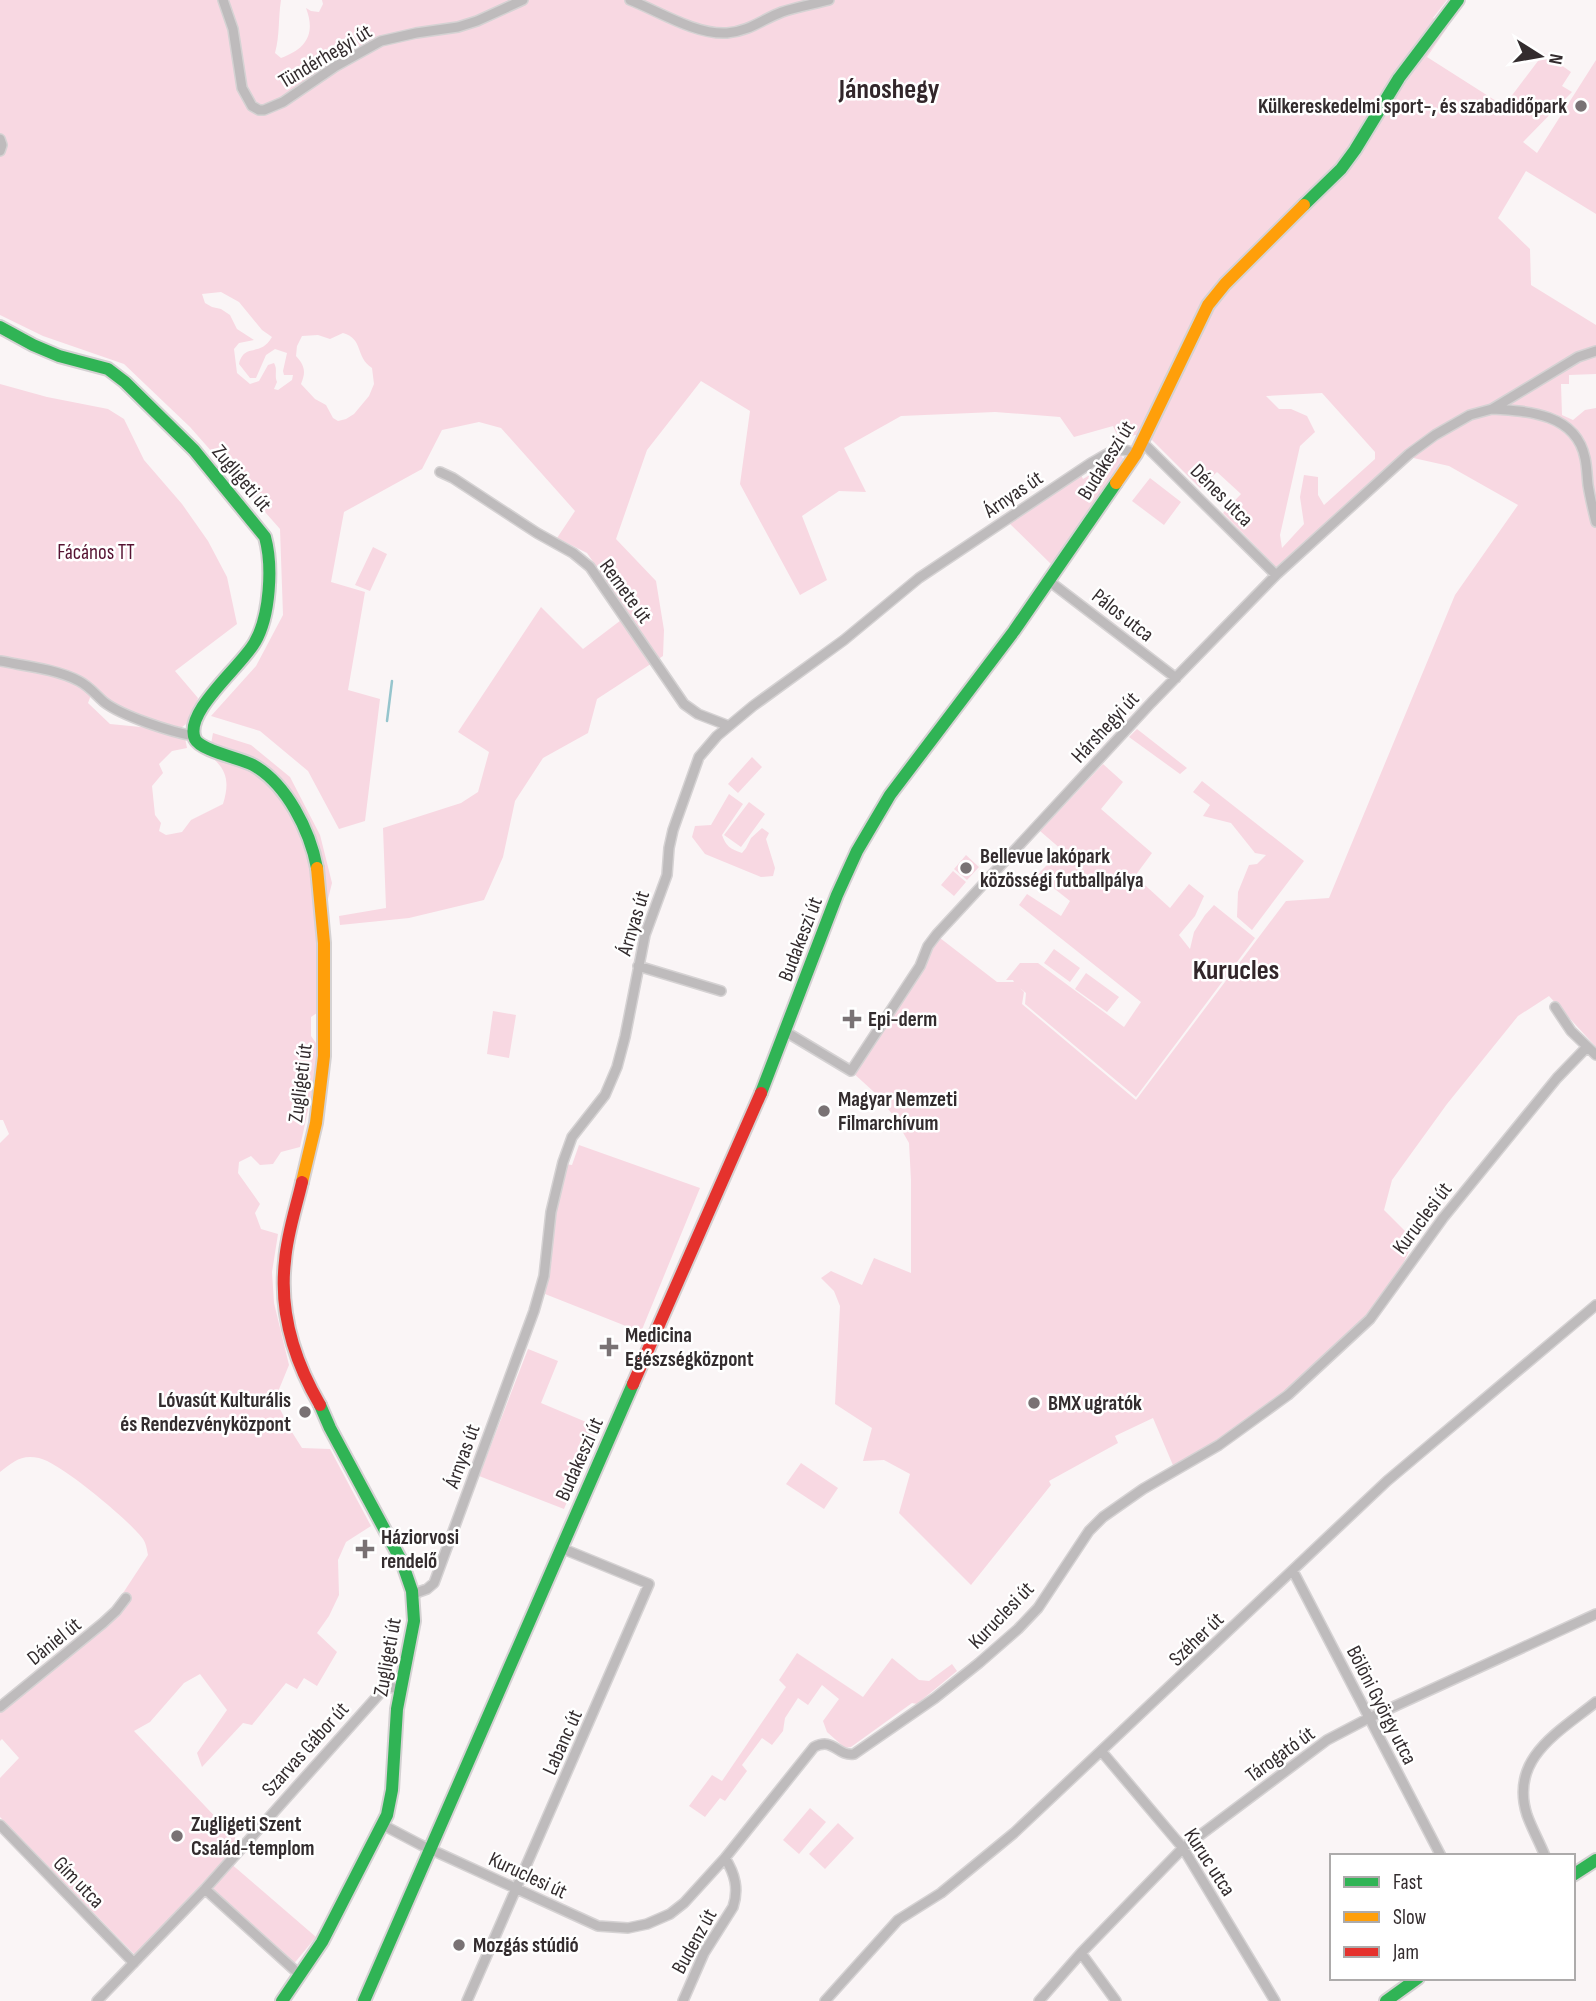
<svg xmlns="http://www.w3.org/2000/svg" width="1596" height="2001" font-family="'Sofia Sans Condensed',sans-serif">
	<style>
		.green { fill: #f8d8e2; fill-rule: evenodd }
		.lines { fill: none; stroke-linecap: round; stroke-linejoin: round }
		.stream { stroke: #96c5cd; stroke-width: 2.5 }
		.street-casing { stroke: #d5d2d3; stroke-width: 12 }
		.fast-casing { stroke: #d5d2d3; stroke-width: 16 }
		.slow-casing { stroke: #d5d2d3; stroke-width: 16 }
		.jam-casing { stroke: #d5d2d3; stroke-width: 16 }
		.street { stroke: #bebbbc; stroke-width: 9 }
		.fast { stroke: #30b455; stroke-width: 12 }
		.slow { stroke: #ff9f0a; stroke-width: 12 }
		.jam { stroke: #e5322d; stroke-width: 12 }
		.poi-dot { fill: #797274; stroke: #fff; stroke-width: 2.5 }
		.labels { text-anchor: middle; stroke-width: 5; stroke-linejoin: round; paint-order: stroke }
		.street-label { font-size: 21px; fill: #332c2e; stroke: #fff }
		.poi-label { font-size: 21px; font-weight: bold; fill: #332c2e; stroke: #fff; text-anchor: start }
		.park-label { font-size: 21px; fill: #561332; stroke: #fff }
		.district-label { font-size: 28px; font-weight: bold; fill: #32262a; stroke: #fff }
	</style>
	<rect width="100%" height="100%" fill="#faf5f6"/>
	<!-- green -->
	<path class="green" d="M0,0H281C278,19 280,35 275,53L281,58C306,49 316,34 306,8L311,11L319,12L323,4L322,0H1447L1433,18L1447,28L1427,57L1504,106L1544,53L1571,72L1562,86L1572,92L1523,142L1537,153L1596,60V214L1526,171L1498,218L1530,249L1531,285L1596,325V374L1569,375V384H1561L1562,415L1573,420L1585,410L1596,408V1047L1549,996L1518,1016L1447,1104L1392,1180L1384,1210L1414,1240L1392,1288L1377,1311L1288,1395L1175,1470L1153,1418L1115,1436L1118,1443L1049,1481L1051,1485L971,1585L899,1513L910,1474L884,1460L863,1461L872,1428L835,1404L840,1306L834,1291L821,1278L831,1271L862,1285L874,1258L911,1273V1180L909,1143L893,1115L874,1092L851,1071L930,950L940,938L997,982H1014L1013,980H1006L1020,963H1038L1124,1027L1141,1002L1019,905L1027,894L1061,916L1070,901L1037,875L1062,850L1040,831L1103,764L1123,782L1101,809L1152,853L1135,876L1170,908L1189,884L1204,896L1195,916L1179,935L1190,949L1194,932L1205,915L1214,905L1255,938L1136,1097L1025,1004L1026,993L1020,988L1024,992L1022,1004L1136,1100L1286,901L1329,898L1455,595L1518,505L1449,466L1409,457L1405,454L1276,567L1223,513L1241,494L1217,472L1200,488L1149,437L1135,435L1119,439L1113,426L1074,437L1060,417L995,412L901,416L844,448L866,492L839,491L802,516L827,580L800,595L740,484L750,411L701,381L647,450L616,539L656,581L664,630L663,656L597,699L588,733L543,758L515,801L503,857L484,900L409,918L340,925L339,916L386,908L383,828L461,803L478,792L489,752L458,732L541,607L583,649L629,614L587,553L557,538L575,511L501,428L479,422L442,430L422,469L344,512L331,582L365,592L348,690L380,699L365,821L339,829L308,771L260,731L211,716L256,666L283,615L280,529L190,427L124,364L43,336L0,315ZM221,292L239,302L262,330L272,337C260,358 244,342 239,364L250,378H256L266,355L275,349L287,353L283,371L284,375H293L292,380L278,390L274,389L277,382C274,375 278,370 274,363L268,365L259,381L250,384L237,373L234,349L239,343L254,340L237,329L230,315L221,309L212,307L205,303L202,294ZM343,333C364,339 355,357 372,368L374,384L369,396L354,414L346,419L338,421L333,418L326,405L315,399L301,384C306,372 305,366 296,356L297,346L302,336L318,335L330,339ZM1322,393L1375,452V459L1324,505L1318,495V477L1304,475L1300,497L1304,524L1282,548L1280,535L1300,446L1315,432L1307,416L1291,409H1279L1266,396Z
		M0,384L47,397L108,409L124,419L144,460L182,504L208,541L227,577L237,624L175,671L198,698L190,721L181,728L174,727C146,718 118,708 93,690L88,703L110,724L151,728L185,738L187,748L172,751L159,764L163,773L152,786L155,815L161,823L159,831L166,835L182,832L191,820L223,804C230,782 227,769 209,755L213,733L251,745L290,777L320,835L332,883L321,927L323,1009L311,1017V1036L321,1050L300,1147L281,1152L273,1164L260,1165L251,1156L239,1162L238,1173L260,1204L255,1213L261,1229L278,1234L272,1272L274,1303L289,1365L275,1399L290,1429L302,1448L330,1449L371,1526L346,1542L338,1560L339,1595L329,1616L317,1633L337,1652L317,1686L304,1678L297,1689L286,1683L252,1725L243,1723L202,1767L197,1753L227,1710L200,1674L184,1683L150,1722L134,1731L240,1843L135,1955L0,1817V1778L19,1758L2,1739L0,1741V1712L101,1630L106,1619L148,1555C147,1550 146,1543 143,1539C130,1521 61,1463 39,1458C21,1454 13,1462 0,1472V1143L9,1134L3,1120H0Z
		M1119,453L1125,461L1053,566L1009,523L1081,475L1083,479L1116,459L1115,456Z
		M1150,478L1181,502L1164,525L1132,501Z
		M373,547L387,554L370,591L355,585Z
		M1137,729L1187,768L1180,774L1129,737Z
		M752,757L762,767L738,793L728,784Z
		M1202,781L1304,861L1252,930L1237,917L1238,892L1249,865L1257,864L1266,855L1255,853L1231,823L1203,816L1210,805L1193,792Z
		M729,794L743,804L722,835C726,846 730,849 742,853L746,848L751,838L762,828L769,833L766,839L775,868L773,876L761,877L705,854L692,837L695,826L711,825Z
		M749,802L765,814L741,847L724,835Z
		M966,855L979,867L967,880L954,869Z
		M953,871L966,882L954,896L941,885Z
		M1054,949L1080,968L1070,982L1044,963Z
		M1086,973L1119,997L1107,1012L1075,989Z
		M493,1011L516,1015L509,1058L487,1054Z
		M579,1145L700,1188L641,1332L545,1294L555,1207L565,1164L572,1165Z
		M528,1349L558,1361L541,1403L598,1427L564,1509L479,1476Z
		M801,1463L838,1488L824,1509L786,1484Z
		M797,1653L863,1697L892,1658L919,1680L929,1681L952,1664L957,1671L917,1704L912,1703L851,1747L845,1748L827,1732L823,1721L839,1699L822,1685L808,1705L798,1698L785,1718L783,1731L772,1745L762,1738L742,1765L747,1771L725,1801L720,1798L705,1817L689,1806L712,1775L722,1781L786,1687L779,1680Z
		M810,1808L826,1822L799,1854L783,1840Z
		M838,1823L854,1838L825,1869L809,1854Z
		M229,1862L316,1937L292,1966L205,1889Z"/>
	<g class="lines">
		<!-- stream -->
		<path class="stream" d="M387,721L392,681"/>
		<defs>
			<path id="street" d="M223,0L233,29L242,88L252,106L259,110H264L283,102L336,66L381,41L416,33L458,27L477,21L523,0
				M630,0C658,11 696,35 727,33C750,31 763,19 782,12C797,7 814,4 829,0
				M0,139L2,145L0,151
				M1492,409C1529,411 1576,414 1585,458C1587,467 1587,476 1588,485C1590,497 1593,510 1596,522
				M1142,442L1276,575
				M440,472L453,478L537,533L573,553L590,567L684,704L698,714L729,726
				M1049,581L1176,678
				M0,661C25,666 56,669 79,681C89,686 95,694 104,702C122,716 171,732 194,736
				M638,966L721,991
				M1555,1007L1571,1031L1596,1055
				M786,1032L851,1071L920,966L928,946L937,934L1151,703L1276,575L1409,454L1435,435L1470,415L1492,409L1578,357L1596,351
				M1293,1571L1441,1856
				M413,1594L427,1589L434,1583L534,1311L544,1276L551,1212L563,1162L572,1137L605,1095L617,1067L625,1037L645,935L667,875L669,848L673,830L699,757L717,736L753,706L844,640L919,578L1091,463C1109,453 1116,445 1136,454
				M0,1707L103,1623L116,1611L126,1598
				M1102,1752L1183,1848L1275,2001
				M0,1825L134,1963
				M383,1825L421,1845L598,1926L628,1928L647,1924L670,1914L684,1903L725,1858L814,1747C834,1737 836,1756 854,1754L935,1698L979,1663L1018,1629L1038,1608L1089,1531L1103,1517L1143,1489L1219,1445L1288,1395L1370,1319L1443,1218L1557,1078L1587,1047
				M1545,1856C1540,1843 1532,1829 1527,1815C1509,1758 1559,1732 1596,1702
				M205,1889L300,1975
				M1081,1953L1116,2001
				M97,2001L205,1889L382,1691L387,1687L402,1689
				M467,2001L649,1584L561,1548
				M683,2001L704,1953L733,1907C739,1889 735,1874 725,1858
				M825,2001L898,1920L941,1893L1014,1833L1387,1481L1596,1305
				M1039,2001L1081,1953L1183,1848L1327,1740L1369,1718L1596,1614"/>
			<path id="fast" d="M1304,205L1341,169L1355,150L1399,78L1458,0
				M0,327L33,345L59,356L108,369L125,382L194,450L265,537C273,566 270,616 255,642C242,666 183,712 195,739C201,751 240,758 253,765C287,784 310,831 317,868
				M761,1093L837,895L857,851L890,795L1014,631L1116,483
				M1573,1875L1596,1860
				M282,2001L322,1942L387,1815L392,1790L397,1709L414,1621L412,1591L402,1562L330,1428L320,1405
				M364,2001L633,1384
				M1386,2001L1418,1978"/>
			<path id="slow" d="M1116,483L1136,454L1208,305L1225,284L1304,205
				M302,1182L316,1123L324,1056V943L317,868"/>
			<path id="jam" d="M302,1182C296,1208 287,1234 285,1261C279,1312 295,1362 320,1405
				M633,1384L761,1093"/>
		</defs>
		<!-- street casing -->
		<use href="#street" class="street-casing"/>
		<!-- fast casing -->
		<use href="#fast" class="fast-casing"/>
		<!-- slow casing -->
		<use href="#slow" class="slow-casing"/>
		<!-- jam casing -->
		<use href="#jam" class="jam-casing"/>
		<!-- street -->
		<use href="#street" class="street"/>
		<!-- fast -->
		<use href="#fast" class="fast"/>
		<!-- slow -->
		<use href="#slow" class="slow"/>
		<!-- jam -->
		<use href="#jam" class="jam"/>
	</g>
	<!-- markers -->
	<g class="poi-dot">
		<circle cx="1581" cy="106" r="7"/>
		<circle cx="966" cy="868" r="7"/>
		<path d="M848.5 1008.5h7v7h7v7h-7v7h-7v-7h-7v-7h7z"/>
		<circle cx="824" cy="1111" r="7"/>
		<path d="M605.5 1336.5h7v7h7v7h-7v7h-7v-7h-7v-7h7z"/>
		<circle cx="1034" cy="1403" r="7"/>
		<circle cx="305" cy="1412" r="7"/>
		<path d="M361.5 1538.5h7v7h7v7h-7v7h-7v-7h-7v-7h7z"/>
		<circle cx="177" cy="1836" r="7"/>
		<circle cx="459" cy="1945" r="7"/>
	</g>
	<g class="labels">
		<!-- street labels -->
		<g class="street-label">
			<text transform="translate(325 56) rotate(-31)" y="7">Tündérhegyi út</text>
			<text transform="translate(1106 460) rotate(-58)" y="7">Budakeszi út</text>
			<text transform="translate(242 478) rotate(50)" y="7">Zugligeti út</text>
			<text transform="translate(1013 494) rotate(-34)" y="7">Árnyas út</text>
			<text transform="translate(1222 495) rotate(45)" y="7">Dénes utca</text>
			<text transform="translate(626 591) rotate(54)" y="7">Remete út</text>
			<text transform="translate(1123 615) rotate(38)" y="7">Pálos utca</text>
			<text transform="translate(1105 727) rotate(-47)" y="7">Hárshegyi út</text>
			<text transform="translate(633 923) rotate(-73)" y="7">Árnyas út</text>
			<text transform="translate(800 939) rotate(-69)" y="7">Budakeszi út</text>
			<text transform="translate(300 1083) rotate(-83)" y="7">Zugligeti út</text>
			<text transform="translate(1422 1218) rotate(-53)" y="7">Kuruclesi út</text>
			<text transform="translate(462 1456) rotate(-70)" y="7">Árnyas út</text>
			<text transform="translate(579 1459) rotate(-66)" y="7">Budakeszi út</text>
			<text transform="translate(1001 1615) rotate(-46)" y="7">Kuruclesi út</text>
			<text transform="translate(1196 1639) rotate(-44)" y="7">Széher út</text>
			<text transform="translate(54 1641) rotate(-39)" y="7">Dániel út</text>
			<text transform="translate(387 1657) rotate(-80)" y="7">Zugligeti út</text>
			<text transform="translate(1382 1705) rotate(63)" y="7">Bölöni György utca</text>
			<text transform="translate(562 1742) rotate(-66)" y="7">Labanc út</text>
			<text transform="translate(305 1749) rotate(-48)" y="7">Szarvas Gábor út</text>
			<text transform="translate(1280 1754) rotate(-36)" y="7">Tárogató út</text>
			<text transform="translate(1210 1862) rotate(57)" y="7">Kuruc utca</text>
			<text transform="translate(528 1875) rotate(25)" y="7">Kuruclesi út</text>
			<text transform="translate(79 1882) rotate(46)" y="7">Gím utca</text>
			<text transform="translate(694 1941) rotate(-61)" y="7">Budenz út</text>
		</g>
		<!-- poi labels -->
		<g class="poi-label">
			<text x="1567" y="113" text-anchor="end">Külkereskedelmi sport-, és szabadidőpark</text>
			<text x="980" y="863">Bellevue lakópark<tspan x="980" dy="24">közösségi futballpálya</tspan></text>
			<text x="868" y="1026">Epi-derm</text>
			<text x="838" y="1106">Magyar Nemzeti<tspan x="838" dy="24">Filmarchívum</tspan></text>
			<text x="625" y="1342">Medicina<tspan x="625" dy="24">Egészségközpont</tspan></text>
			<text x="291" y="1407" text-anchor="end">Lóvasút Kulturális<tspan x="291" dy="24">és Rendezvényközpont</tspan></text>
			<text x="1048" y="1410">BMX ugratók</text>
			<text x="381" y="1544">Háziorvosi<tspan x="381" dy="24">rendelő</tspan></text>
			<text x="191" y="1831">Zugligeti Szent<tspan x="191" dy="24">Család-templom</tspan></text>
			<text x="473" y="1952">Mozgás stúdió</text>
		</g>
		<!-- park labels -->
		<g class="park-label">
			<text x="96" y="559">Fácános TT</text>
		</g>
		<!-- district labels -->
		<g class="district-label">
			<text x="889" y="98">Jánoshegy</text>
			<text x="1236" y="979">Kurucles</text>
		</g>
	</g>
	<!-- legend -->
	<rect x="1330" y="1854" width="245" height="126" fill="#ffffff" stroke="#adabab" stroke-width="2"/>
	<rect x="1344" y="1877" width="35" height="10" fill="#30b455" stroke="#adabab" stroke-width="2"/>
	<text x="1393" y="1889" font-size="21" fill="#332c2e">Fast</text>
	<rect x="1344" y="1912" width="35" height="10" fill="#ff9f0a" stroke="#adabab" stroke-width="2"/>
	<text x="1393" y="1924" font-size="21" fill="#332c2e">Slow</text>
	<rect x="1344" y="1947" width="35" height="10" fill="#e5322d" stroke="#adabab" stroke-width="2"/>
	<text x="1393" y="1959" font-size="21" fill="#332c2e">Jam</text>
	<!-- north arrow -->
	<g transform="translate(1540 56) rotate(101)" stroke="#ffffff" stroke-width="5" paint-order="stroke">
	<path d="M0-5L12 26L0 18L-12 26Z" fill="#332c2e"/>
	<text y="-10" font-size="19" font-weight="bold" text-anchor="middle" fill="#332c2e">N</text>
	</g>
</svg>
